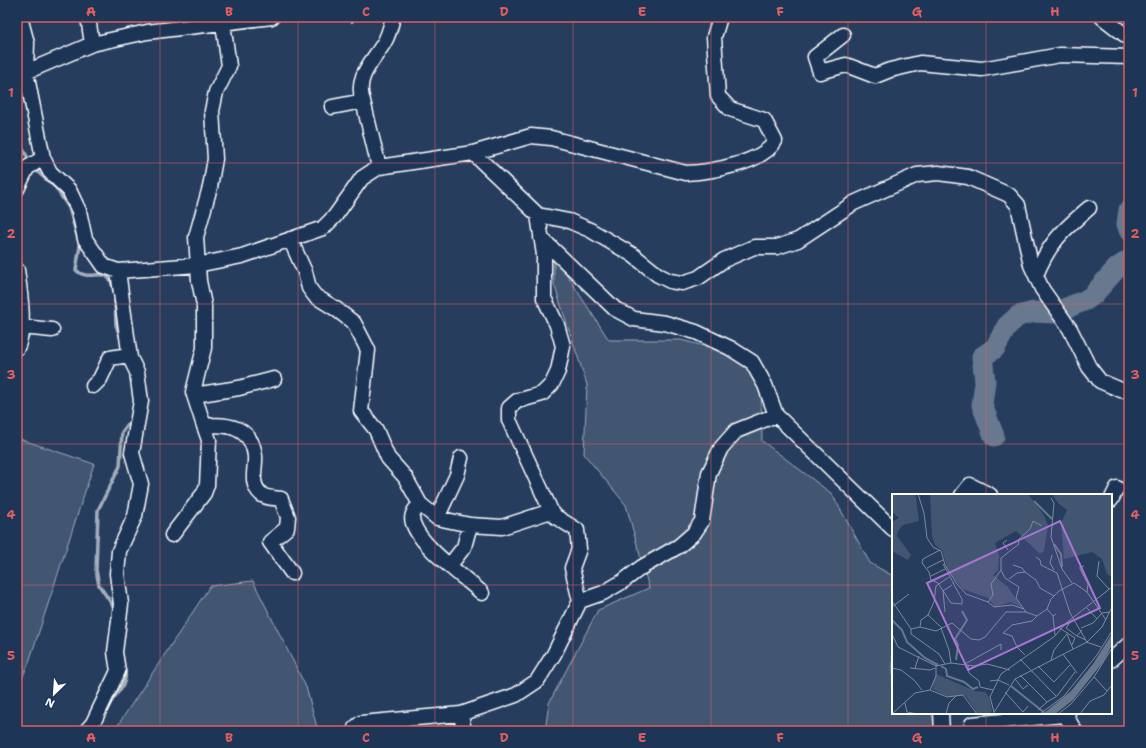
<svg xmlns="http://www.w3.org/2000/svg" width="1146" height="748" font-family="'Shantell Sans',sans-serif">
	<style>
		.green { fill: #425672; stroke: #a0aab8 }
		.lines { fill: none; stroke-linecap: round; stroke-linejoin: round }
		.stream { stroke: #a4aebb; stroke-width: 3.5 }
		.river { stroke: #67788e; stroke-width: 21 }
		.minor-casing { stroke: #fff; stroke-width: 17 }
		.minor { stroke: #1d3557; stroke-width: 14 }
		.rail { stroke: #fff; stroke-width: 3; stroke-dasharray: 6 3; stroke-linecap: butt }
		.grid { fill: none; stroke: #e05e5e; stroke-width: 1; stroke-opacity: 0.55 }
		.inset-river { fill: none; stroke: #67788e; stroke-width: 2 }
		.inset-road { fill: none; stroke: #7d8b9e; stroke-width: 1 }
		.view { fill: #a976d5; fill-opacity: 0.15; stroke: #a976d5; stroke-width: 2 }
		.inset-edge { fill: none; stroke: #fff; stroke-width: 2 }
		.neatline { fill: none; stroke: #e05e5e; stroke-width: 1.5 }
		.grid-label { font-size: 13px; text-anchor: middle; font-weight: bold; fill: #e05e5e }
	</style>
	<rect width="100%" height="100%" fill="#263d5e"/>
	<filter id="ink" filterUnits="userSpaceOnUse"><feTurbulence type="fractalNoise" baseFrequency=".025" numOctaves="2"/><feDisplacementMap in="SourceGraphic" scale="8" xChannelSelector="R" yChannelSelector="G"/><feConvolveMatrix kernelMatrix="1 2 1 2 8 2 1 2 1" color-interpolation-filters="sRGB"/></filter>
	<g filter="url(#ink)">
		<!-- green -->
		<path class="green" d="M554,255L609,340H681L746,357L761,390L762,441L832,494L870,563L893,576V713H942L946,731H545L549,703L598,610L649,588L626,505L584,454L587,385L554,284Z
			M17,438L94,464L28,665L17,689Z
			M253,581L306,687L318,731H114L210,586Z"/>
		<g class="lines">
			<!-- stream -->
			<path class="stream" d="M17,135L20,83
				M17,138L30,162
				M33,168L56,188L69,208L80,246L76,270C91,285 108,260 114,292
				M115,300L116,325L121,339
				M115,609L99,585L96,570L98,510L120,466L122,432L133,417
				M109,705C117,691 131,683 123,665"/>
			<!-- river -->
			<path class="river" d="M1129,210L1127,224L1129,230
				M994,436L982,405L985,381L982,357L995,348L1007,326L1018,316L1034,312L1054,313L1086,300L1093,295L1117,268L1129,260"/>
			<defs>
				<path id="minor" d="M20,17L27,43L26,72L43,158L50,172L69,190L79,211L85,239L104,266L118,271L197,265L242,256L323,228L335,216L362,178L379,167L473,153L538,215L569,221L590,230L633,255L658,275L670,281L682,283L698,278L724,260L754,247H777L798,240L854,203L917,175L938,173L968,177L1009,195L1018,205L1031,265L1042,289L1070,329L1089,367L1100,381L1121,390L1129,391
					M88,17L92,44
					M222,17L229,66L216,92L212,111L215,159L210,187L196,237L199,281L204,305V348L193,392L204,426C227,423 252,427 255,456C256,469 249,483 261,494C265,498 275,498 281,499L288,517L287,528L270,542L292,573
					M1102,17L1129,38
					M843,35L815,57L820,72L846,65L875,76L890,70L920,63L982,69L1060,55L1129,57
					M18,74L26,72L92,44L147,32L272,17
					M363,101C354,76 374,61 385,41C389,34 391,25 393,17
					M332,107L363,101L379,167
					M473,153L531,136L551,138L686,173C710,172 763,163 775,141L764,120L730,109L718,96L714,37L720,17
					M17,189L27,168L43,158
					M541,238L615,309L634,319L665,323L696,332L730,348L752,362L765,385L776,415L893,529
					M290,239L305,272L309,288L315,296L336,309L354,323L368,350L361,411L376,430L388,458L405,477L420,504L437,518L470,525L502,527L551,511
					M17,270C20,291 26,329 17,348
					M1036,275C1049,243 1063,230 1089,208
					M22,327L52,330
					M93,386L100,379L110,358L129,355
					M194,395L239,388L274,379
					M962,495L970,485L990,495
					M1111,500L1117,488
					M420,504C415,509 410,515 413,523C420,546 463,576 482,593
					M437,518L457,475L461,458
					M172,535L204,493L207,485L209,440L204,426
					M450,565L464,547L470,525
					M580,601L603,593L622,582L642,567L679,546L694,533L702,521L709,473L721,448L736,431L776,415
					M1111,660L1129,644
					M941,713L942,731
					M1064,713L1075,731
					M461,714L464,731
					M972,724L1064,715L1068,713
					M86,731L93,723L118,671L115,652L121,604L117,574L119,551L135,516L141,484L132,453L141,401L137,372L130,358L118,271
					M356,731L355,728L361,723L461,714L516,695L537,681L554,654L580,601L572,568L579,549L577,530L556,517L551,511L509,420V408L517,401L542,394L552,384L558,371L563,346L557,325L544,298V255L538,215"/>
			</defs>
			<!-- minor casing -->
			<use href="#minor" class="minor-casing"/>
			<!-- minor -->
			<use href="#minor" class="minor"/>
			<!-- rail -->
			<path class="rail" d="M350,17L353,23
				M358,17L359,20"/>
		</g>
	</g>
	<!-- grid -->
	<path class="grid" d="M160,17V731M298,17V731M435,17V731M573,17V731M711,17V731M848,17V731M986,17V495M17,163H1129M17,304H1129M17,444H1129M17,585H893M1111,585H1129M986,713V731"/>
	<!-- overview -->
	<g transform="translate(892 494)">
		<rect width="220" height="220" fill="#263d5e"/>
		<path d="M0,0H23L24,5L27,27L11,31L6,37L5,42L19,61L16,66L0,57V28L7,24L0,18ZM38,0H136L152,21L156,31L152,57L148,60L124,37L103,49L107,62L106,76L101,81L116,93L130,114L119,108L103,113L96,104L71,95L56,77L50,56L43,51L40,42ZM160,0H220V83L215,80L210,65L200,58L172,65L169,29L175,16L166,9ZM44,180L83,197L93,198L97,203L100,217L98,220H86L73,201L56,203L40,195Z" fill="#425672"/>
		<path d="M220,140V151L211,168L181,206L163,220H151L179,197L201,170Z" fill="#67788e"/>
		<path class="inset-river" d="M142,7L160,25M162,50L169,60L170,73M0,126L10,136L15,148L33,164L46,171M64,166L66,151L63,145L75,126L70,117M49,172L54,175L55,182L72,188L81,195L86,193M119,192L154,220"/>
		<path class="inset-road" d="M26,0L32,19L35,44L41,53L49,57L53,71L65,90L74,100M159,4L162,9L159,43L170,75L180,89M115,46L111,49L116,56M48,56L31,65L30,69L37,78L39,86L46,89L59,109L70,110V105L61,89M160,61L158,69L162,76M144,63L148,66L149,71L165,79L178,119L195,148M207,67L205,82L217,95M51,70L62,90M121,71L130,74L133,78M192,72L188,73V75L196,90L195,98M35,74L51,66M39,82L53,75M117,85L125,79L133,78L144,86L148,94L162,102M74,100L96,108L102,113L120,111L132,115M0,107L19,135V140L47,160L53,170M96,108L101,101L99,90L109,76M0,113L17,100M195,114L205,125M155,115L161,122L164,120M53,118L51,97L60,91M134,118L124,104L127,93L113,84L109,76V64L127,50L126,46L138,35L141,27L150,32M36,121L50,134M161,122L163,141M179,127L174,134L185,142M28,133L29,126L36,121L42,108L44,92L57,83M166,133L183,144L180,151M49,134L57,156L59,169M189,134L201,129L210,119L218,118M19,135L28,133L44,137L60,129L79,145L87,146L93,143L114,118H134L145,122L155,115L159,105L167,97L182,89L195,98L214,126M190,136L185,142L194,146M0,140L6,153L44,172V182L38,196M194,148L209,153M171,160L185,179M133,161L125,153L120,142L111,139L120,131L140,127L145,122M128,165L164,202M159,166L162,156L175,140L181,155M73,170L109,150V156M76,171L77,179L87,187L88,193L101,196M44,172L59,169L82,172L95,170L118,176M146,172L162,188L178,171M0,174L9,176L22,186L30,196M18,174L38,176L43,174M23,174L27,162M128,181L155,208L165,202L183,178M202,183L215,197M123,185L131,195L136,191M98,187L106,186L117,191M113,198L131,218L136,212M13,209L15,218L26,220M146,216L155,208M102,218L98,203L109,180L163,142L174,129L220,93M0,220L23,199L38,196L55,203L71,201L85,220M54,220L57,209L64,202M101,220L123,185L195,148L210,133L220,113M148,220L172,202L205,161L220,137M166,220L179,210L202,183L220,154M188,220L198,207L212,201L220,191"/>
		<path class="view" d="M168,27L208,114L76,176L35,89Z"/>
		<rect width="220" height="220" class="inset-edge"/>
	</g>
	<!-- margin -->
	<rect width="1146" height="748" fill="none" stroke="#1d3557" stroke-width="44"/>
	<!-- north arrow -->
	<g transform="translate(54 694) rotate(205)" stroke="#1d3557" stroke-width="3" paint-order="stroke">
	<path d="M0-3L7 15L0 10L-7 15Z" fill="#ffffff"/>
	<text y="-6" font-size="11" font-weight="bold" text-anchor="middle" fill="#ffffff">N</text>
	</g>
	<rect x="22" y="22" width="1102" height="704" class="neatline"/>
	<g class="grid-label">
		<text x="91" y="16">A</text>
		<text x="229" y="16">B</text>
		<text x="366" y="16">C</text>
		<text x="504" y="16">D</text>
		<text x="642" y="16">E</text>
		<text x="780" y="16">F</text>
		<text x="917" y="16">G</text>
		<text x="1055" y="16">H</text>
		<text x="11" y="97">1</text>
		<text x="1135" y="97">1</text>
		<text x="11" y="238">2</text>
		<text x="1135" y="238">2</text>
		<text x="11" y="379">3</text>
		<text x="1135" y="379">3</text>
		<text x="11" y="519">4</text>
		<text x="1135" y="519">4</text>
		<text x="11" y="660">5</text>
		<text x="1135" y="660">5</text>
		<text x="91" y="742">A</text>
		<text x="229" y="742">B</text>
		<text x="366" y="742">C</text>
		<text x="504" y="742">D</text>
		<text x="642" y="742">E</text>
		<text x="780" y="742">F</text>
		<text x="917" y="742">G</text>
		<text x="1055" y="742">H</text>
	</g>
</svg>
